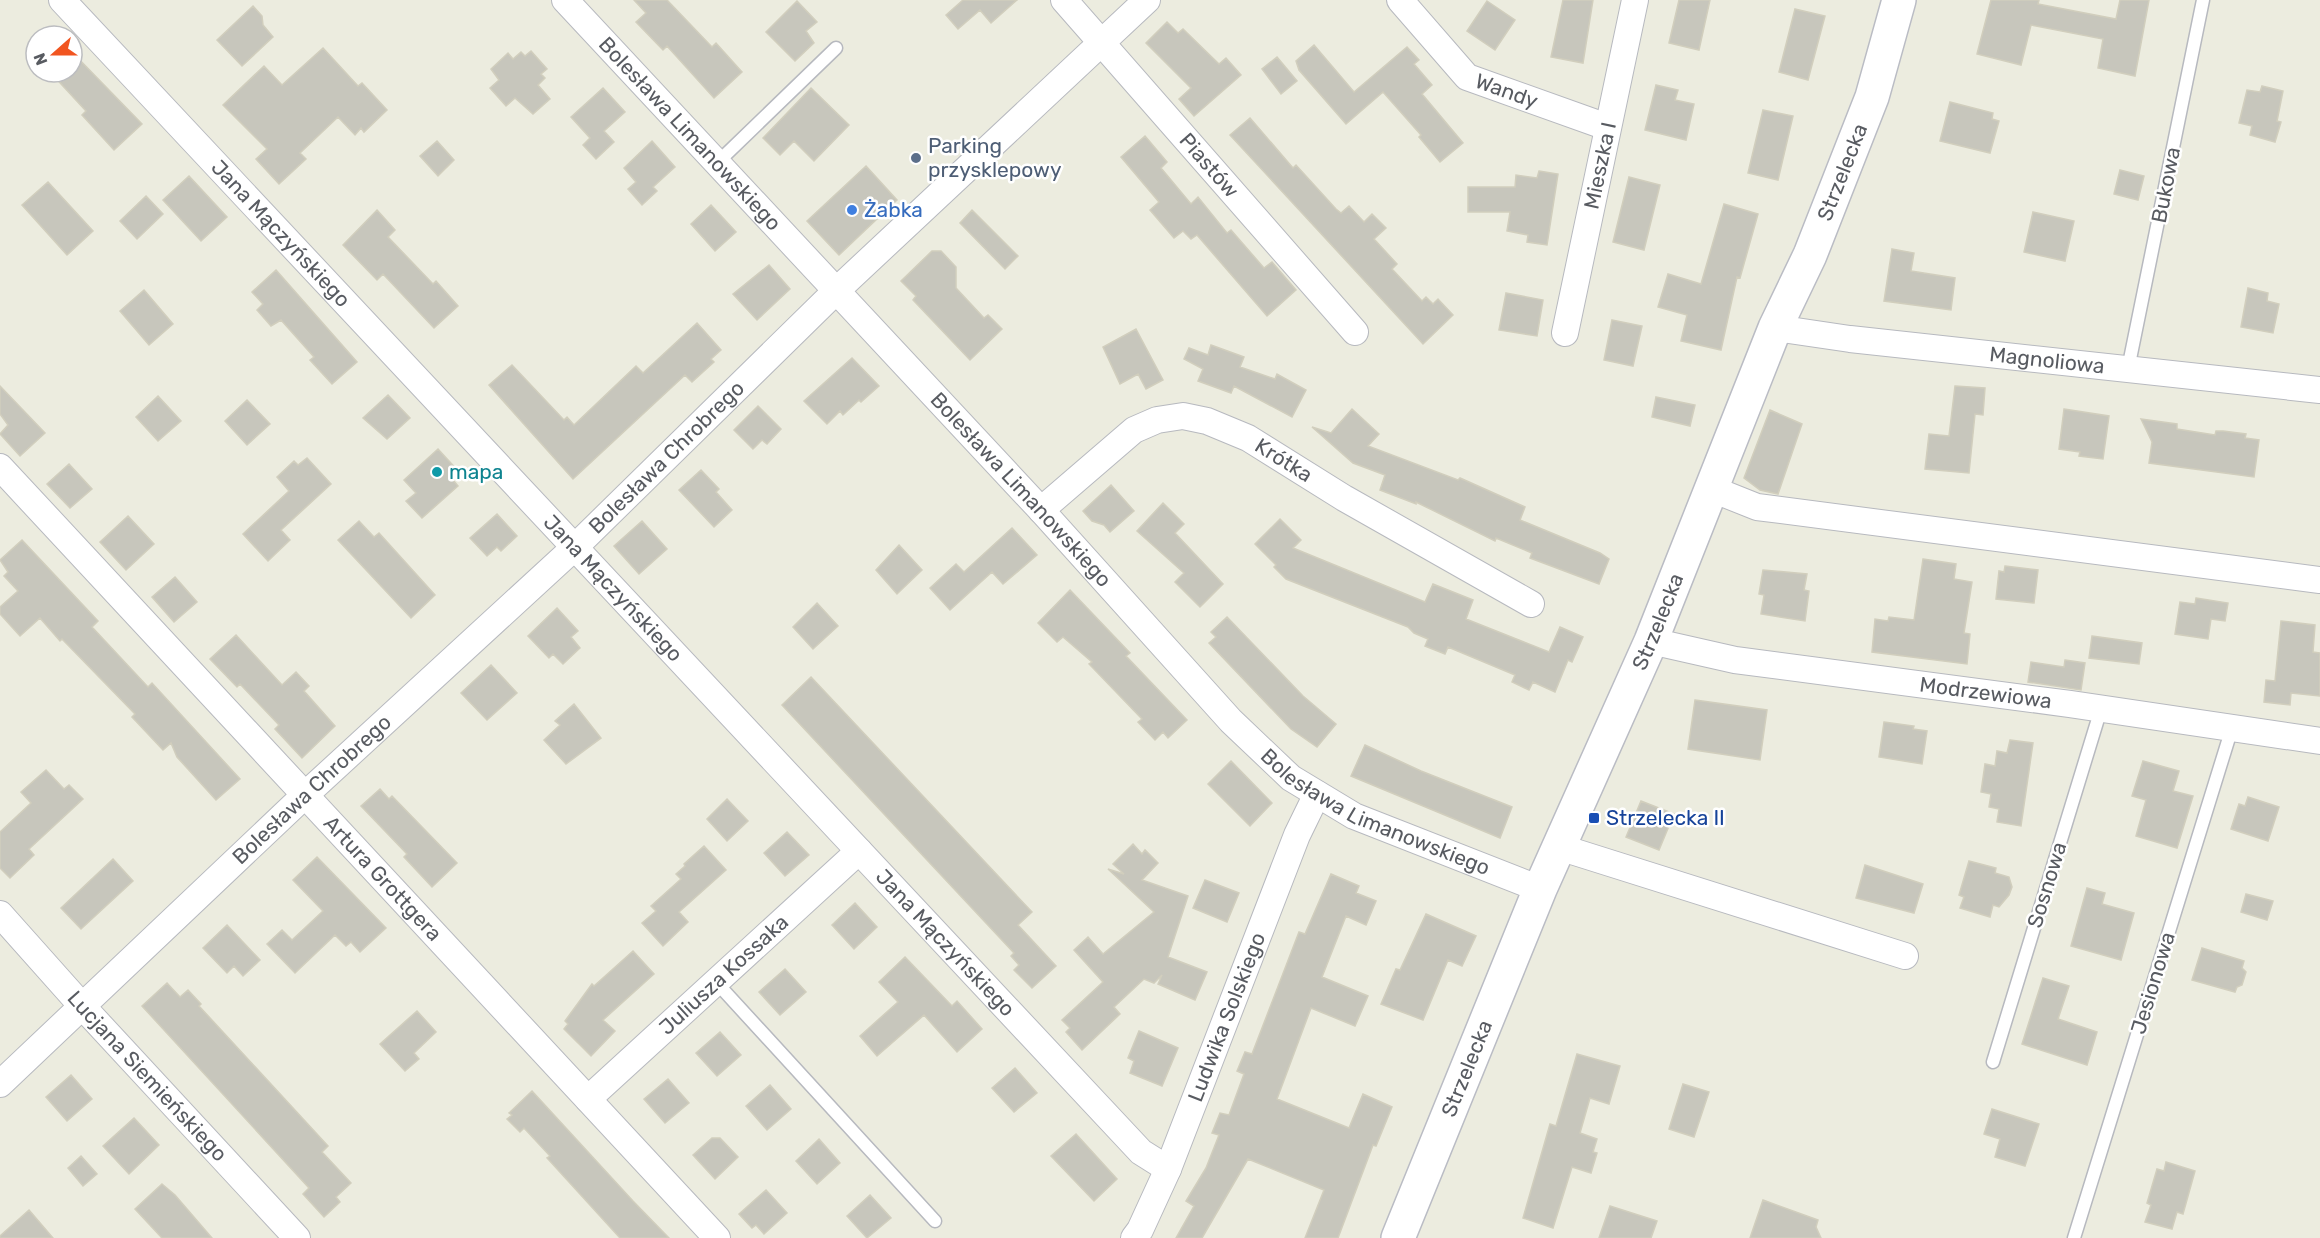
<svg xmlns="http://www.w3.org/2000/svg" width="2320" height="1238" font-family="Rubik,sans-serif">
	<style>
		.building { fill: #c7c6bc; stroke: #d1cebd; stroke-width: 1.5 }
		.lines { fill: none; stroke-linecap: round; stroke-linejoin: round }
		.lane-casing { stroke: #b7b9bf; stroke-width: 15 }
		.street-casing { stroke: #b7b9bf; stroke-width: 28 }
		.secondary-casing { stroke: #babcc4; stroke-width: 36 }
		.lane { stroke: #fff; stroke-width: 12 }
		.street { stroke: #fff; stroke-width: 26 }
		.secondary { stroke: #fff; stroke-width: 33 }
		.service-dot { fill: #5c6f8a; stroke: #fff; stroke-width: 2 }
		.shop-dot { fill: #3f7fe0; stroke: #fff; stroke-width: 2 }
		.culture-dot { fill: #0f9aa8; stroke: #fff; stroke-width: 2 }
		.transit-dot { fill: #1a4fb4; stroke: #fff; stroke-width: 2 }
		.labels { text-anchor: middle; stroke-width: 5; stroke-linejoin: round; paint-order: stroke }
		.street-label { font-size: 21px; fill: #585b61; stroke: #fff }
		.service-label { font-size: 21px; fill: #4e5e75; stroke: #fff; text-anchor: start }
		.shop-label { font-size: 21px; fill: #366cbe; stroke: #fff; text-anchor: start }
		.culture-label { font-size: 21px; fill: #0d838f; stroke: #fff; text-anchor: start }
		.transit-label { font-size: 21px; fill: #164399; stroke: #fff; text-anchor: start }
	</style>
	<rect width="100%" height="100%" fill="#ececdf"/>
	<!-- building -->
	<path class="building" d="M634,0H667L712,47L716,43L742,72L714,98L667,46L663,50L636,22L646,13Z
		M963,0H1017L991,23L980,10L958,29L946,15Z
		M1563,0H1593L1583,63L1551,57Z
		M1679,0H1710L1699,50L1669,43Z
		M1991,0H2039L2038,4L2116,19L2120,0H2149L2135,76L2098,68L2103,39L2031,25L2021,65L1977,54Z
		M797,1L817,22L806,31L814,43L795,61L766,32Z
		M1487,1L1515,20L1495,50L1467,31Z
		M253,6L262,16L263,25L273,37L242,66L217,40Z
		M1795,9L1825,16L1808,80L1779,72Z
		M1167,22L1178,33L1183,29L1219,64L1226,58L1241,75L1194,116L1179,99L1191,88L1146,43Z
		M1314,45L1354,92L1407,47L1419,60L1414,64L1432,85L1422,94L1463,143L1440,162L1419,137L1421,135L1383,92L1346,124L1299,70L1296,61Z
		M323,48L358,86L362,83L387,110L364,132L361,128L355,135L338,117L300,153L306,159L279,184L256,159L267,149L223,105L264,66L282,85Z
		M531,51L547,69L541,74L545,78L538,85L550,99L533,114L515,98L506,106L490,88L499,80L491,69L508,53L513,59L521,52L525,56Z
		M72,52L142,124L114,150L82,115L86,111L50,72H72Z
		M1277,57L1297,81L1281,94L1262,69Z
		M1656,85L1678,90L1675,100L1694,104L1686,140L1645,130Z
		M2262,86L2283,91L2277,121L2281,122L2275,142L2250,135L2252,126L2239,123L2247,90L2260,92Z
		M603,88L625,112L604,131L614,142L596,159L583,145L590,138L571,117Z
		M811,88L849,125L814,161L794,141L780,155L763,138Z
		M1950,102L1993,113L1992,119L1999,121L1990,153L1940,141Z
		M1763,110L1793,116L1778,180L1748,173Z
		M1250,118L1293,168L1296,165L1336,209L1341,213L1349,206L1364,222L1372,214L1386,228L1374,239L1397,264L1392,269L1422,301L1426,297L1433,304L1438,299L1453,315L1423,344L1230,135Z
		M1145,136L1167,162L1161,168L1191,204L1198,197L1227,233L1231,230L1264,268L1272,262L1296,290L1267,316L1197,235L1191,239L1183,231L1174,238L1150,210L1159,202L1121,157Z
		M437,141L454,160L438,176L420,156Z
		M652,141L675,167L653,187L657,191L642,205L628,189L636,182L624,168Z
		M866,166L897,200L839,255L807,221Z
		M2120,170L2144,176L2138,200L2114,194Z
		M1539,171L1558,174L1547,245L1527,242L1528,235L1507,231L1510,212H1468V187H1515L1516,175L1537,178Z
		M189,176L227,217L201,241L163,200Z
		M1629,177L1660,185L1644,250L1613,242Z
		M48,182L93,231L67,255L22,205Z
		M146,196L163,214L137,239L120,221Z
		M1724,204L1758,214L1740,278L1737,277L1721,350L1681,341L1687,315L1658,307L1668,274L1701,284Z
		M711,205L736,232L715,251L691,224Z
		M377,210L395,230L388,237L433,284L436,281L458,306L434,328L383,274L377,280L343,245Z
		M972,210L1018,256L1005,269L960,223Z
		M2033,212L2074,221L2065,261L2024,252Z
		M1892,249L1914,253L1911,271L1955,278L1951,310L1884,301Z
		M932,251H941L956,267V288L984,318L988,315L1002,329L970,360L913,300L916,296L901,281Z
		M769,265L790,289L757,320L733,294Z
		M276,270L357,362L332,384L310,360L314,357L281,320L271,326L257,310L263,304L252,292Z
		M2248,288L2268,293L2267,301L2279,304L2273,333L2241,327Z
		M144,290L173,324L149,345L120,311Z
		M1506,293L1543,300L1537,336L1499,330Z
		M1612,320L1642,326L1633,366L1604,360Z
		M697,323L721,350L711,359L714,362L692,382L685,375L573,479L489,385L512,365L564,420L567,417L574,425L636,366L643,373Z
		M1136,329L1163,380L1146,389L1138,374L1120,384L1103,347Z
		M1211,345L1244,357L1240,367L1275,379L1277,374L1306,390L1292,417L1234,386L1231,393L1198,381L1203,369L1184,359L1189,348L1208,355Z
		M852,358L879,386L861,402L859,400L843,415L840,411L827,424L804,401Z
		M0,386L45,433L20,456L0,434L8,425L0,414Z
		M1955,386L1985,388L1983,415L1975,414L1969,473L1925,469L1929,434L1949,436Z
		M388,395L410,418L387,439L363,418Z
		M158,396L181,421L158,441L136,417Z
		M1656,397L1695,405L1690,426L1652,417Z
		M247,400L270,424L247,445L225,421Z
		M758,406L781,429L767,444L762,440L753,449L734,430Z
		M1352,409L1379,434L1368,446L1458,480L1460,478L1525,507L1520,520L1600,553L1609,559L1599,584L1530,558L1532,553L1496,538L1495,541L1416,502V504L1380,490L1385,475L1353,463L1312,427L1331,433Z
		M2064,409L2109,416L2103,459L2079,456L2080,452L2059,449Z
		M1770,410L1802,424L1778,494L1760,490L1744,478Z
		M2141,419L2177,424V429L2215,435L2216,431H2223L2246,434L2245,438L2259,440L2254,477L2149,463L2152,442Z
		M438,449L460,473L453,480L458,486L422,518L406,501L416,493L404,480Z
		M307,458L331,484L281,530L290,540L268,561L243,534L289,491L277,477L294,461L298,465Z
		M69,464L92,489L70,508L47,484Z
		M701,470L719,489L716,492L732,510L714,527L679,490Z
		M1111,485L1134,511L1110,532L1104,525L1092,521L1083,511Z
		M1163,503L1184,524L1175,533L1223,584L1200,607L1175,582L1184,573L1137,531Z
		M497,514L517,536L501,551L497,547L487,556L470,538Z
		M128,516L154,544L126,570L100,542Z
		M1280,519L1301,540L1293,548L1425,602L1433,584L1473,600L1466,619L1549,652L1560,627L1583,637L1572,662L1568,660L1555,692L1533,682L1529,690L1512,682L1515,675L1448,647L1445,654L1425,646L1428,639L1414,633L1408,627L1286,579L1274,567L1276,565L1255,544Z
		M359,521L374,537L379,533L435,595L411,618L338,540Z
		M642,521L667,549L639,574L614,546Z
		M1012,528L1037,555L1003,584L992,572L950,610L930,588L956,564L964,572Z
		M22,540L98,621L92,627L148,687L152,683L240,779L216,800L177,757L171,743L163,750L132,717L135,714L62,639L60,641L40,618L20,636L0,614V607L18,591L4,576L8,572L0,560Z
		M899,545L922,570L897,594L876,570Z
		M1923,559L1956,564L1954,579L1972,582L1964,633L1970,634L1967,664L1872,652L1875,619L1888,621L1889,617L1914,620Z
		M2005,566L2038,570L2034,603L1996,599L1999,571L2004,572Z
		M1763,570L1807,574L1804,590L1809,591L1805,621L1761,614L1764,595L1759,594Z
		M175,577L197,602L174,622L152,597Z
		M1070,590L1130,653L1126,656L1187,720L1168,738L1163,732L1155,740L1138,722L1142,719L1089,664L1092,662L1063,637L1057,642L1038,623Z
		M2196,598L2228,603L2225,621L2211,619L2208,639L2175,634L2180,602L2195,604Z
		M817,603L838,626L813,649L793,627Z
		M557,608L578,631L571,637L580,648L563,664L553,654L549,658L528,636Z
		M1227,617L1303,696L1336,724L1317,747L1291,729L1209,643L1216,637L1211,632Z
		M2281,621L2315,625L2313,652L2320,653V696L2291,693L2290,705L2264,702L2266,680L2275,681Z
		M236,635L282,685L296,672L309,686L304,691L335,726L302,758L275,729L279,725L240,684L237,687L210,659Z
		M2092,636L2142,643L2139,664L2089,658Z
		M2065,660L2085,663L2081,690L2028,682L2031,662L2064,667Z
		M491,665L517,693L487,720L461,693Z
		M811,677L1032,912L1018,925L1056,966L1032,988L1014,970L1019,965L1011,956L1014,953L782,705Z
		M1695,700L1767,710L1760,760L1688,749Z
		M574,704L601,738L566,764L544,740L560,725L555,721Z
		M1884,722L1914,726L1913,729L1927,731L1922,764L1879,757Z
		M2010,740L2033,743L2021,826L1997,822L1999,809L1989,807L1991,794L1981,792L1985,764L1995,766L1997,751L2007,753Z
		M1365,745L1421,771L1512,807L1500,838L1351,776Z
		M1231,761L1272,803L1250,826L1208,784Z
		M2143,761L2179,771L2173,791L2193,796L2177,848L2136,836L2146,800L2132,796Z
		M46,770L64,789L69,785L83,799L29,849L34,855L10,878L0,868V832L31,803L21,792Z
		M380,789L389,799L392,796L457,863L432,887L404,857L407,854L361,806Z
		M2248,797L2279,807L2268,841L2231,829L2239,804L2245,806Z
		M727,799L748,821L727,841L707,819Z
		M1641,801L1674,814L1659,850L1626,837Z
		M787,832L809,855L785,876L764,853Z
		M1133,844L1142,854L1145,850L1158,863L1142,880L1188,896L1168,957L1207,972L1195,1000L1158,984L1162,975L1154,983L1144,979L1114,1007L1120,1014L1082,1050L1066,1032L1070,1028L1062,1020L1103,982L1074,950L1088,937L1103,954L1154,912L1108,869L1124,874L1113,864Z
		M704,846L726,870L679,912L688,922L663,946L642,923L656,911L651,906L681,879L676,874L685,866L684,864Z
		M317,857L386,928L360,952L351,942L346,946L335,935L295,973L267,944L282,930L292,940L323,911L293,880Z
		M113,859L133,881L81,929L61,908Z
		M1969,861L1996,868L1995,873L2009,877L2012,887L2009,895L1999,907L1993,905L1990,917L1960,908L1964,897L1959,895Z
		M1865,865L1923,884L1914,913L1856,898Z
		M1331,874L1359,886L1356,893L1376,901L1366,925L1346,916L1322,977L1368,996L1355,1026L1311,1008L1277,1099L1349,1128L1363,1094L1392,1107L1376,1146L1373,1145L1338,1238H1305L1324,1190L1248,1159L1202,1238H1176L1194,1206L1186,1201L1206,1168L1219,1135L1212,1133L1220,1113L1229,1115L1244,1074L1237,1071L1245,1052L1252,1054L1299,932L1305,934Z
		M1205,880L1239,893L1227,922L1193,908Z
		M2087,888L2105,893L2102,904L2134,913L2121,960L2071,946Z
		M2246,894L2273,901L2267,920L2241,912Z
		M855,903L877,927L854,949L832,925Z
		M1426,914L1476,936L1462,966L1448,960L1423,1020L1381,1004L1396,969L1400,970Z
		M227,925L260,960L243,976L234,966L227,973L203,948Z
		M2202,948L2244,961L2242,968L2246,972L2242,985L2237,987L2235,992L2192,980Z
		M633,951L654,974L603,1020L615,1031L591,1056L564,1029L568,1024L565,1021L592,984L594,986Z
		M905,957L952,1006L957,1001L982,1029L957,1052L924,1015L877,1056L860,1036L898,1002L879,982Z
		M785,969L806,992L780,1015L759,992Z
		M2043,978L2069,986L2058,1019L2097,1032L2087,1065L2022,1044Z
		M167,983L180,997L188,990L201,1004L199,1006L328,1146L322,1152L351,1183L336,1197L340,1202L324,1217L303,1194L309,1188L142,1006Z
		M417,1011L436,1032L414,1053L419,1059L405,1071L380,1044Z
		M1139,1031L1178,1048L1162,1086L1130,1073L1134,1061L1128,1058Z
		M720,1032L741,1055L717,1076L696,1053Z
		M1577,1054L1620,1066L1609,1104L1590,1098L1580,1133L1597,1139L1593,1152L1597,1153L1591,1173L1572,1167L1553,1228L1523,1218L1550,1124L1556,1126Z
		M1015,1068L1037,1093L1014,1112L992,1088Z
		M71,1075L92,1099L67,1121L46,1097Z
		M668,1079L689,1103L665,1123L644,1099Z
		M1683,1084L1709,1092L1694,1137L1669,1129Z
		M770,1085L791,1109L767,1130L746,1106Z
		M532,1091L633,1201L669,1238H620L547,1158L550,1156L524,1128L520,1132L507,1119L512,1115L509,1113Z
		M1992,1109L2039,1124L2025,1166L1995,1157L2000,1139L1984,1134Z
		M134,1118L159,1145L129,1174L103,1146Z
		M1076,1134L1117,1179L1094,1201L1051,1156Z
		M712,1138H720L738,1157L715,1179L693,1155Z
		M819,1139L840,1163L817,1184L796,1161Z
		M81,1156L97,1174L83,1186L68,1168Z
		M2166,1162L2195,1171L2183,1214L2177,1212L2172,1229L2145,1222L2151,1205L2147,1203L2157,1169L2164,1171Z
		M162,1184L175,1195L212,1238H162L135,1209Z
		M766,1190L787,1213L764,1234L756,1225L752,1228L739,1214Z
		M870,1195L891,1218L867,1238L847,1216Z
		M1763,1200L1818,1220L1816,1227L1821,1238H1750Z
		M1610,1206L1657,1221L1651,1238H1599Z
		M29,1210L53,1238H0V1236Z"/>
	<g class="lines">
		<defs>
			<path id="lane" d="M717,163L836,48
				M2128,369L2203,0
				M716,982L935,1221
				M1993,1062L2101,709
				M2074,1238L2232,728"/>
			<g id="street">
				<path id="s1" d="M62,0L1141,1152L1168,1169"/>
				<path id="s2" d="M565,0L1041,510L1231,721L1291,778L1354,816L1540,889"/>
				<path id="s3" d="M1064,0L1355,332"/>
				<path id="s4" d="M1400,0L1467,77L1607,127"/>
				<path id="s5" d="M1775,328L1850,339L2320,390"/>
				<path id="s6" d="M1565,333L1635,0"/>
				<path id="s7" d="M0,467L717,1238"/>
				<path d="M1712,489L1757,507L2320,580"/>
				<path id="s8" d="M1041,510L1134,430L1157,420L1183,416L1207,421L1248,438L1344,498L1531,604"/>
				<path id="s9" d="M1651,641L1735,660L2070,704L2320,741"/>
				<path d="M1559,847L1905,956"/>
				<path id="s10" d="M0,914L82,1006L297,1238"/>
				<path id="s11" d="M0,1084L305,795L575,547L836,291L1147,0"/>
				<path id="s12" d="M588,1099L859,851"/>
				<path id="s13" d="M1134,1238L1140,1230L1168,1169L1297,835L1317,794"/>
			</g>
			<g id="secondary">
				<path id="s14" d="M1398,1238L1540,889L1651,641L1775,328L1810,255L1872,97L1899,0"/>
			</g>
		</defs>
		<!-- lane casing -->
		<use href="#lane" class="lane-casing"/>
		<!-- street casing -->
		<use href="#street" class="street-casing"/>
		<!-- secondary casing -->
		<use href="#secondary" class="secondary-casing"/>
		<!-- lane -->
		<use href="#lane" class="lane"/>
		<!-- street -->
		<use href="#street" class="street"/>
		<!-- secondary -->
		<use href="#secondary" class="secondary"/>
	</g>
	<!-- markers -->
	<circle class="service-dot" cx="916" cy="158" r="6"/>
	<circle class="shop-dot" cx="852" cy="210" r="6"/>
	<circle class="culture-dot" cx="437" cy="472" r="6"/>
	<rect class="transit-dot" x="1588" y="812" width="12" height="12" rx="3"/>
	<g class="labels">
		<!-- street labels -->
		<g class="street-label">
			<text dy="7" stroke="none"><textPath href="#s4" startOffset="144">Wandy</textPath></text>
			<text dy="7" stroke="none"><textPath href="#s2" startOffset="183">Bolesława Limanowskiego</textPath></text>
			<text dy="7" stroke="none"><textPath href="#s3" startOffset="220">Piastów</textPath></text>
			<text dy="7" stroke="none"><textPath href="#s6" startOffset="171">Mieszka I</textPath></text>
			<text dy="7" stroke="none"><textPath href="#s14" startOffset="1155">Strzelecka</textPath></text>
			<text transform="translate(2166 185) rotate(-79)" y="7">Bukowa</text>
			<text dy="7" stroke="none"><textPath href="#s1" startOffset="320">Jana Mączyńskiego</textPath></text>
			<text dy="7" stroke="none"><textPath href="#s5" startOffset="274">Magnoliowa</textPath></text>
			<text dy="7" stroke="none"><textPath href="#s11" startOffset="915">Bolesława Chrobrego</textPath></text>
			<text dy="7" stroke="none"><textPath href="#s8" startOffset="285">Krótka</textPath></text>
			<text dy="7" stroke="none"><textPath href="#s2" startOffset="669">Bolesława Limanowskiego</textPath></text>
			<text dy="7" stroke="none"><textPath href="#s1" startOffset="806">Jana Mączyńskiego</textPath></text>
			<text dy="7" stroke="none"><textPath href="#s14" startOffset="669">Strzelecka</textPath></text>
			<text dy="7" stroke="none"><textPath href="#s9" startOffset="339">Modrzewiowa</textPath></text>
			<text dy="7" stroke="none"><textPath href="#s11" startOffset="429">Bolesława Chrobrego</textPath></text>
			<text dy="7" stroke="none"><textPath href="#s2" startOffset="1155">Bolesława Limanowskiego</textPath></text>
			<text dy="7" stroke="none"><textPath href="#s7" startOffset="562">Artura Grottgera</textPath></text>
			<text transform="translate(2047 885) rotate(-73)" y="7">Sosnowa</text>
			<text dy="7" stroke="none"><textPath href="#s1" startOffset="1292">Jana Mączyńskiego</textPath></text>
			<text dy="7" stroke="none"><textPath href="#s12" startOffset="184">Juliusza Kossaka</textPath></text>
			<text transform="translate(2153 983) rotate(-73)" y="7">Jesionowa</text>
			<text dy="7" stroke="none"><textPath href="#s13" startOffset="240">Ludwika Solskiego</textPath></text>
			<text dy="7" stroke="none"><textPath href="#s14" startOffset="183">Strzelecka</textPath></text>
			<text dy="7" stroke="none"><textPath href="#s10" startOffset="219">Lucjana Siemieńskiego</textPath></text>
		</g>
		<!-- service labels -->
		<g class="service-label">
			<text x="928" y="153">Parking<tspan x="928" dy="24">przysklepowy</tspan></text>
		</g>
		<!-- shop labels -->
		<g class="shop-label">
			<text x="864" y="217">Żabka</text>
		</g>
		<!-- culture labels -->
		<g class="culture-label">
			<text x="449" y="479">mapa</text>
		</g>
		<!-- transit labels -->
		<g class="transit-label">
			<text x="1606" y="825">Strzelecka II</text>
		</g>
	</g>
	<!-- north arrow -->
	<g transform="translate(54 54) rotate(249)"><circle r="28" fill="#ffffff" stroke="#bcbdc0" stroke-width="1.5"/>
	<path d="M0-4.5L10 22L0 15L-10 22Z" fill="#f15520"/>
	<text y="-9" font-size="16" font-weight="bold" text-anchor="middle" fill="#585b61">N</text>
	</g>
</svg>
